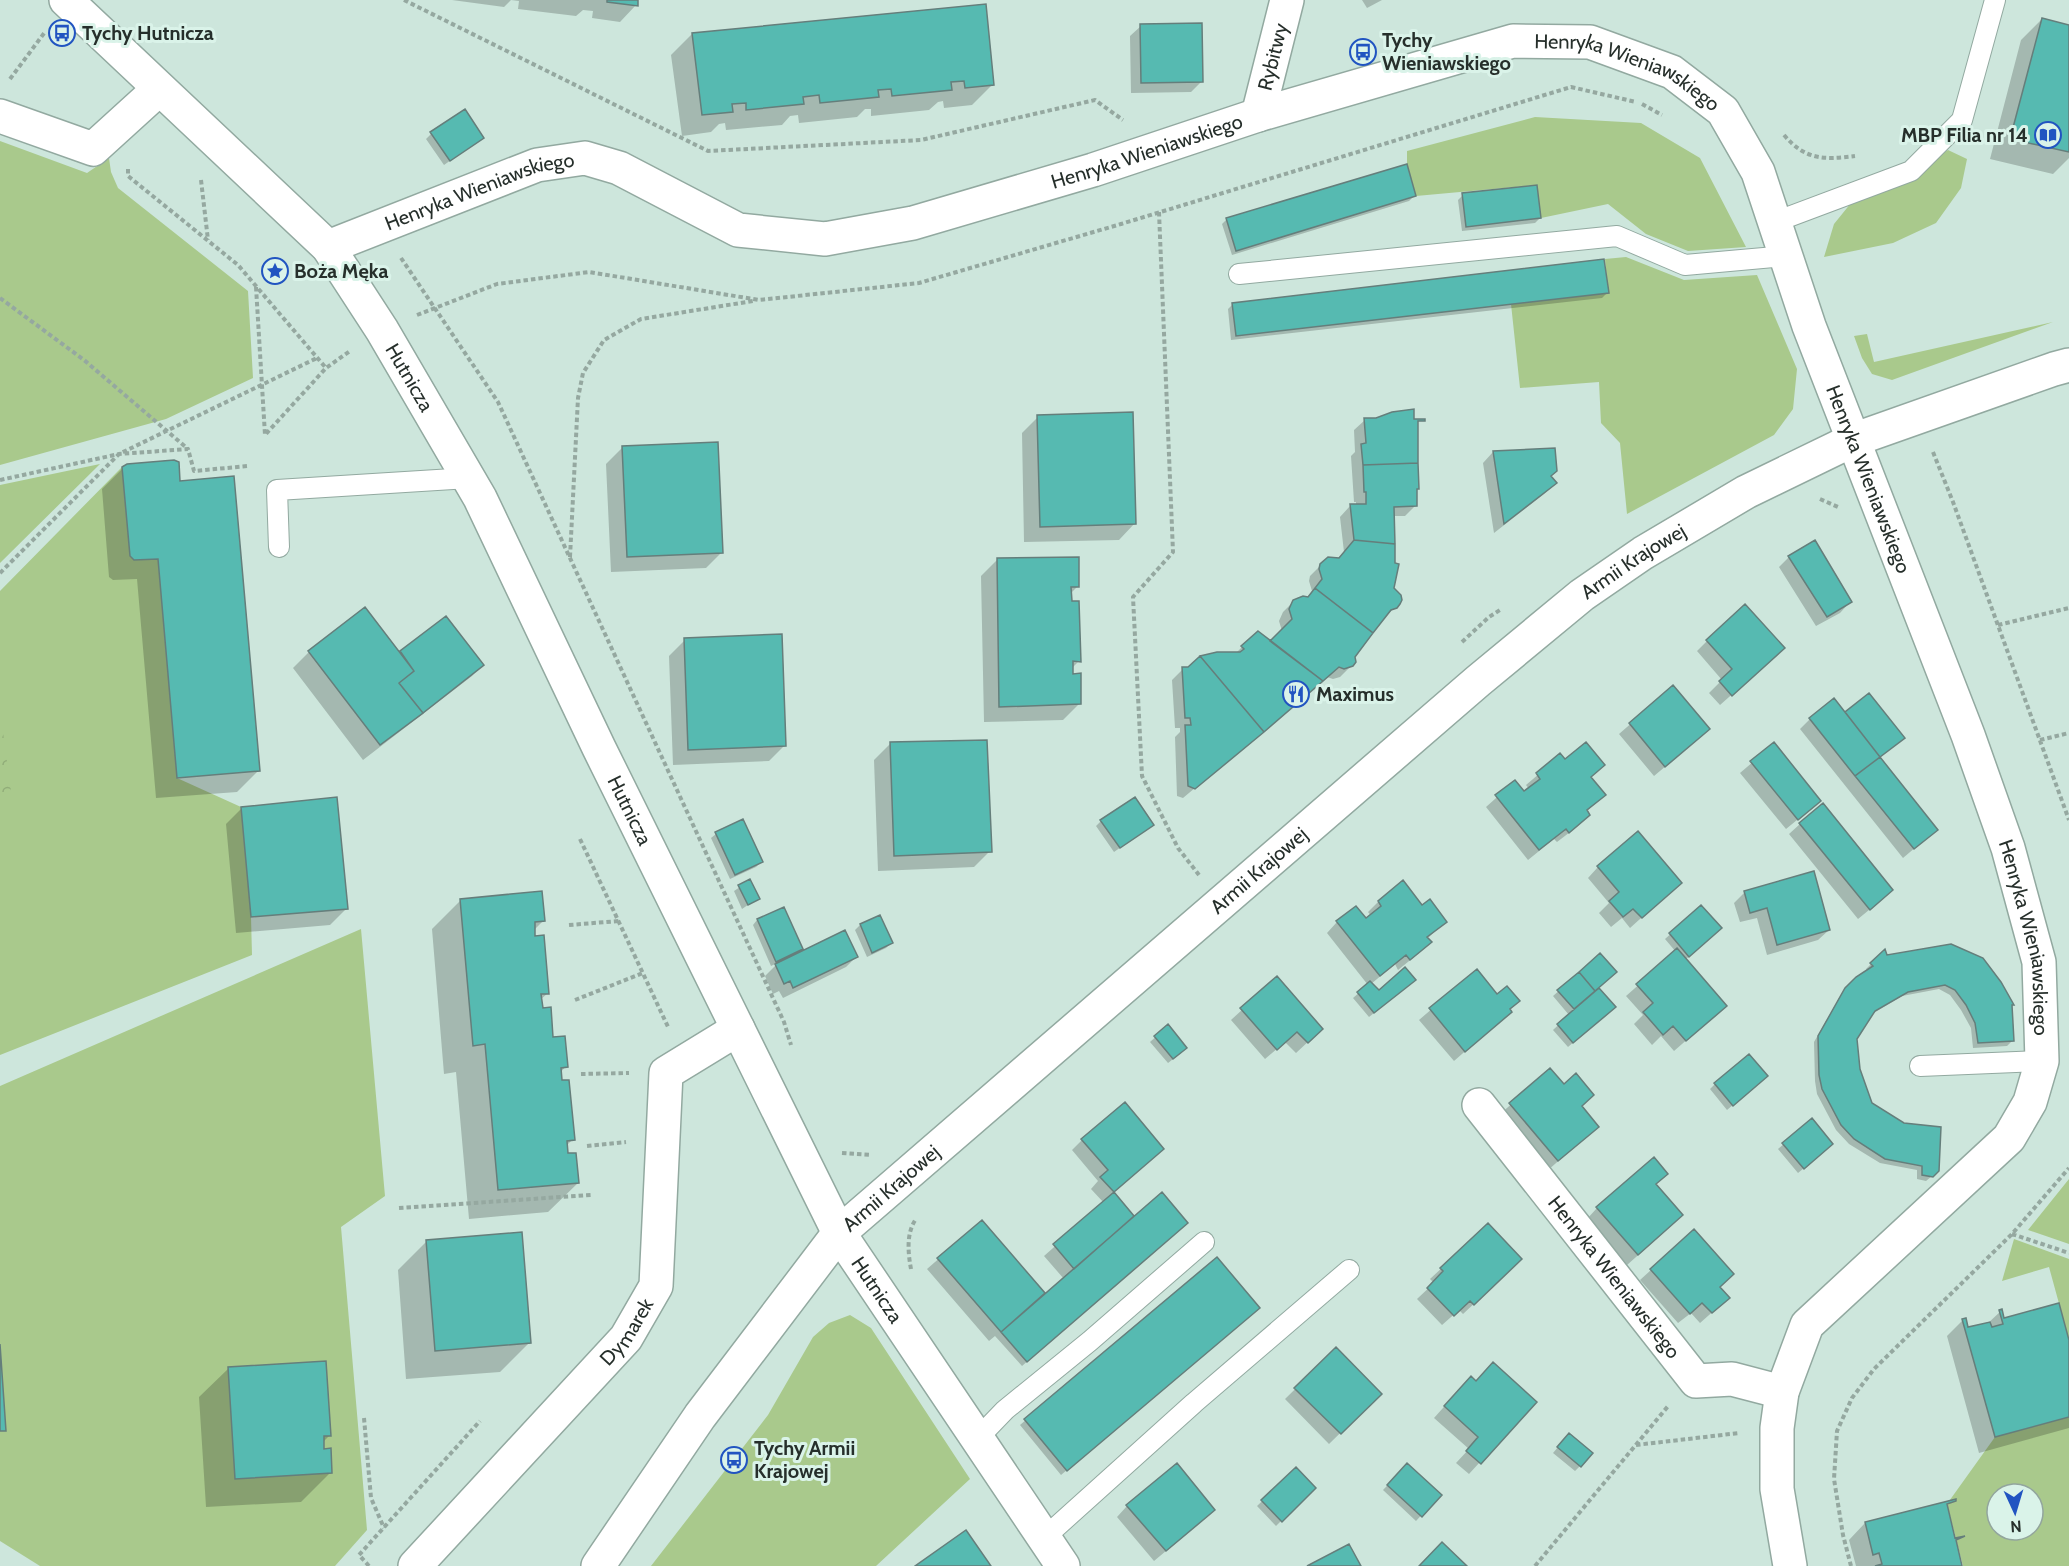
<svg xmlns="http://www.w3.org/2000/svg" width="2069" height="1566" font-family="Cabin,sans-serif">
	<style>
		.green { fill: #a9c98c; fill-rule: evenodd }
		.park { fill: url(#park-crowns) }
		.shadow { fill: #0003 }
		.building { fill: #56bab1; stroke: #657e7b; stroke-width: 1.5 }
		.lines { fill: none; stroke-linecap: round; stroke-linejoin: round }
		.lane-casing { stroke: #92a9a0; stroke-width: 22 }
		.street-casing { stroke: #92a9a0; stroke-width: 36 }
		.path { stroke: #95a8a0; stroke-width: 4; stroke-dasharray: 4.5 3; stroke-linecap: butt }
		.lane { stroke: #fff; stroke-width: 20 }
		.street { stroke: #fff; stroke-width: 33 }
		.labels { text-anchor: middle; stroke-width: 6; stroke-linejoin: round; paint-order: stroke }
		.poi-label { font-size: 20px; font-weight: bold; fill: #262f2b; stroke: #daf3e9; text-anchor: start }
		.street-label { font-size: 20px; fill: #262f2b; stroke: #daf3e9 }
	</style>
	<defs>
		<pattern id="park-crowns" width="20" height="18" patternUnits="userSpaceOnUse" patternTransform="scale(1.5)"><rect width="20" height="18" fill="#a9c98c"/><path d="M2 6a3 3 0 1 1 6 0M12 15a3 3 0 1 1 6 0" fill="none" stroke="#91ad79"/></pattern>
	</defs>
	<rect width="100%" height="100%" fill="#cde6dc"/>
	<!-- green -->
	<path class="green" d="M1535,117L1641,123L1700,158L1746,247L1688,251L1646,234L1608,204L1541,218L1537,185L1416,196L1407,164V151Z
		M0,141L87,173L109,158L111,172L118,188L248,291L253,378L166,419L0,465Z
		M1948,150L1967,159L1961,188L1936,223L1893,243L1824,257L1834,224L1851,203L1894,186Z
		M1626,257L1684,280L1757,275L1797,369L1793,409L1774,435L1627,514L1620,443L1601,423L1599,382L1520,388L1511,304L1608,293L1605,259Z
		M2053,322L1892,380L1872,374L1862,358L1854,336L1867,334L1874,362Z
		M100,464L0,563V485Z
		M122,467L130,556L134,560L158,559L177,778L241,807L251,917L252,955L0,1055V591Z
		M361,929L385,1196L341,1227L367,1530L335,1566H40L0,1541V1086Z
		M2069,1179V1244L2028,1230Z
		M2014,1239L2069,1259V1340L2049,1267L2002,1281Z
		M850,1315L871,1328L970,1479L876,1566H651L768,1415L813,1337L829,1323Z
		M2069,1417V1566H1963L1947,1504L1995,1437ZM1997,1494H2033V1530H1997Z"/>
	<!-- park -->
	<path class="park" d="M0,710L12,799L0,801Z"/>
	<!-- shadow -->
	<path class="shadow" d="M452,0H637L636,5L620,22L592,18L593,11L583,10L576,16L518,9L519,1L511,0L504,7Z
		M1362,0H1382L1367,8Z
		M2042,19L2069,26V158L2053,174L1990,159L2021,40Z
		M1141,26L1202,81L1191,92L1131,93L1130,36Z
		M692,34L993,84L972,105L944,108L943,101L938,102L929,110L871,116V109H865L857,117L799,123L798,115L790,116L782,125L726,130L725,123L719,124L711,132L682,136L671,55Z
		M431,134L482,138L444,165L426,139Z
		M1463,195L1540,218L1535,223L1462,231L1458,200Z
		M1414,196L1409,201L1232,255L1222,224L1227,219Z
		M1607,293L1602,298L1231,340L1228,309L1233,304Z
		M1038,417L1135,523L1119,540L1024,542L1022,433Z
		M1365,420L1418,489L1415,491L1416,505L1405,516H1393L1392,588L1399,604L1382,619L1354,656L1352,665L1340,677L1333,679L1327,677L1183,798L1177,796L1175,737L1180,732V728H1175L1172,680L1183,669L1236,653L1242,647L1270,643L1282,631L1279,621L1283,612L1294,601L1306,599L1312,591L1309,581L1310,576L1321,565L1337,559L1344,552L1340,517L1350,506H1356V502H1354L1351,456L1355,452L1354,430Z
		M622,448L722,552L706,568L611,572L606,464Z
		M1554,450L1550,476L1555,483L1544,494L1494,533L1483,463L1493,452Z
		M123,468L179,482L258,771L237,792L156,798L137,579L113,580L109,577L102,489Z
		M1789,557L1850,602L1840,613L1816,626L1779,567Z
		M997,560L1078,586L1070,594L1079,661L1071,669L1079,704L1063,720L984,722L981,576Z
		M365,609L399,654L446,618L482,665L472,676L363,760L293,668L309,652Z
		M685,640L785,745L769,761L673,765L669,656Z
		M1707,641L1772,659L1720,705L1709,693L1722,680L1697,651Z
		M1673,687L1697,740L1654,776L1619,734Z
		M1869,695L1898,742L1879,757L1936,830L1903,858L1800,729L1810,719L1845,714Z
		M890,744L990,851L974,867L878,871L874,760Z
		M1774,744L1808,811L1786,829L1740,773Z
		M1560,756L1590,778L1604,795L1586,812L1588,815L1578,826L1557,842L1554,839L1528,860L1486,807L1514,782L1524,794L1529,789L1526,785Z
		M242,808L346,909L330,925L236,933L226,824Z
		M1101,821L1152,825L1114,852L1096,826Z
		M1800,824L1880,901L1858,919L1789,834Z
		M716,834L761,862L756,867L730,879L711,838Z
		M1598,867L1680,883L1630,928L1622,918L1611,927L1599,913L1609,903L1588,878Z
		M749,881L758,898L742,909L734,891Z
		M1745,892L1829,930L1818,940L1767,955L1757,918L1740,922L1734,903Z
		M461,900L543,921L534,930L548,993L540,1000L552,1039L566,1066L560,1073L573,1139L566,1146L567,1155L578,1183L548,1212L469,1219L456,1072L444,1074L432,929Z
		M1378,902L1422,907L1445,922L1427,939L1430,942L1419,953L1398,970L1395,964L1371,984L1378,993L1409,985L1369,1017L1353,998L1368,985L1327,933L1337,922L1365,920L1371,916L1368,912Z
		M1701,907L1715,933L1685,960L1714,1016L1674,1051L1661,1036L1652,1045L1634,1024L1643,1015L1626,996L1676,952L1665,939Z
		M880,917L891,943L886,948L867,957L855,930L860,925Z
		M757,920L801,949L794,956H857L846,967L783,998L779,991L773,994L765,976L779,962L771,966L753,925Z
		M1884,951L1886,957L2013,1005L2010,1007L2012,1041L2007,1046L1973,1048L1971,1028L1961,1010L1950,995L1939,989L1902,996L1872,1014L1856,1039L1858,1070L1871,1104L1903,1124L1932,1176L1926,1181L1917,1179V1170L1880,1163L1849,1144L1836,1130L1817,1094L1815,1081L1814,1042L1841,995L1856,978L1868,971L1866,969Z
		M1600,955L1597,988L1614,1007L1568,1047L1553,1030L1569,1015L1553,996Z
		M1476,971L1510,1012L1454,1061L1419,1020Z
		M1277,978L1310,1040L1296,1053L1285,1042L1265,1059L1231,1020Z
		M1168,1026L1181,1053L1168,1063L1150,1042Z
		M1550,1070L1597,1127L1547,1171L1499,1115Z
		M1761,1081L1727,1110L1710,1089L1715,1084Z
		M1812,1120L1827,1149L1798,1173L1778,1149Z
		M1082,1140L1162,1149L1113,1193L1132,1216L1126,1222L1128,1224L1181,1227L1022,1366L995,1336L989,1341L927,1269L981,1222L1045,1295L1064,1279L1044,1256L1104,1203L1091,1189L1098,1181L1072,1150Z
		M1655,1185L1671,1226L1627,1265L1587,1219L1597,1208Z
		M1488,1225L1510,1270L1463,1314L1459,1310L1442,1325L1417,1299L1434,1283L1430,1279Z
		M427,1241L529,1343L500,1372L406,1379L398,1270Z
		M1216,1259L1253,1313L1061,1475L1020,1425Z
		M1651,1270L1718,1287L1717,1308L1700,1323L1691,1313L1678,1323L1640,1280Z
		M2001,1311L2003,1320L2069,1346V1428L1979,1453L1947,1336L1963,1320L1967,1329L1987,1324Z
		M1336,1349L1380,1394L1329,1444L1285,1399Z
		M229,1368L330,1435L323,1442V1450L330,1473L301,1502L206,1507L199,1397Z
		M1476,1382L1535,1402L1469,1474L1456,1463L1469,1449L1434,1418L1460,1389Z
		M1564,1440L1580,1466L1575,1471L1553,1453Z
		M1407,1465L1440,1495L1416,1521L1383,1490Z
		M1296,1469L1314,1488L1276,1526L1257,1506Z
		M1127,1506L1203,1520L1154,1561L1117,1517Z
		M1865,1523L1961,1566H1856L1849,1540Z"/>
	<!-- building -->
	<path class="building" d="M607,0H638V6L607,2Z
		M986,4L994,85L965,88L964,81L951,82L952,90L892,96L891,89L878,90L879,97L820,103L819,95L803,97L804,104L746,110V103L732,104L733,112L702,115L692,33Z
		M2042,18L2069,25V152L2010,139Z
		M1202,23L1203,82L1141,83L1140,24Z
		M465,109L484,138L450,161L430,132Z
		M1407,164L1416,196L1236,251L1226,218Z
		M1537,185L1541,218L1466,227L1462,193Z
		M1604,259L1609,293L1236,336L1232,303Z
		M1414,409V419H1425V421H1418V463L1363,465L1361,444L1366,443L1364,418H1376L1392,412Z
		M1133,412L1136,524L1040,527L1037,415Z
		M718,442L723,553L627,557L622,446Z
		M1555,448L1557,471L1551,476L1557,483L1504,524L1493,451Z
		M174,460L179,462L180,481L234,476L260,771L177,778L158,559L134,560L130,556L122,467L127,464Z
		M1418,463L1419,489H1417V506L1394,507L1395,544L1354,540L1350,504H1366V492H1364L1363,465Z
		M1354,540L1395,544V563L1399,564L1394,588L1401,595L1402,600L1400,604L1397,608L1391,610L1373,633L1315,588L1322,579L1319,569L1320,564L1328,557L1339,558Z
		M1815,540L1852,602L1827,617L1788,556Z
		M1079,557V587H1071L1072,601H1079L1081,662L1073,661V674L1081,673V704L999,707L997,558Z
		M1315,588L1373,633L1355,657L1356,662L1353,666L1344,669L1339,667L1323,681L1270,641L1292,619L1289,609L1293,600L1303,596L1308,597Z
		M1745,604L1785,648L1732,696L1719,681L1732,669L1706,640Z
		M365,607L414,671L399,683L423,713L380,745L308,651Z
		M446,616L484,665L423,713L399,683L414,671L400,651Z
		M1258,631L1323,681L1264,732L1200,656L1217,652H1240L1244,649L1241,646Z
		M782,634L786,746L688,750L684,638Z
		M1200,656L1264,732L1195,789L1188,786L1185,725H1191L1190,718H1185L1182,667H1188Z
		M1673,685L1710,729L1665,767L1629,723Z
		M1869,693L1905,738L1880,757L1845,712Z
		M1834,698L1880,757L1855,776L1809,718Z
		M987,740L992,852L894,856L890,742Z
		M1586,742L1605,765L1591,777L1606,795L1587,810L1590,815L1569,833L1566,829L1539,850L1495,795L1515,780L1524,791L1540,779L1536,773L1560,753L1565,759Z
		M1774,742L1821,801L1798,820L1750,761Z
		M1880,757L1938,830L1914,849L1855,776Z
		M337,797L348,909L251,917L241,807Z
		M1135,797L1154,825L1120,848L1100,820Z
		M1823,803L1893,890L1870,910L1799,823Z
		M743,819L763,862L735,875L715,832Z
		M1638,831L1682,883L1642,918L1633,909L1623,917L1609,901L1619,892L1597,866Z
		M1814,871L1830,930L1777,945L1767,908L1750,913L1744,891Z
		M750,879L760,899L748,905L738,885Z
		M1403,880L1422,905L1430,899L1447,922L1427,937L1432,942L1410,960L1406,955L1380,976L1336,921L1356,906L1366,918L1381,906L1378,901Z
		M542,891L545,921L535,922V936L544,935L549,994H541L543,1008L551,1007L553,1037L565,1036L568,1067L561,1068L562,1080H569L575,1140L567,1141L568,1153H576L579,1183L498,1190L485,1044L473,1046L460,899Z
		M1701,905L1722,928L1689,957L1669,933Z
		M784,907L803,949L776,962L757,919Z
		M880,915L893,943L872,953L860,924Z
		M845,930L858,957L793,988L790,981L784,984L775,964Z
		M1951,944L1983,958L2001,982L2014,1005H2012L2014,1041L1978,1043L1975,1023L1966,1005L1955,990L1945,985L1908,992L1875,1011L1857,1039L1860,1069L1872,1103L1904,1123L1941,1127L1939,1171L1933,1177L1922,1175V1166L1885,1159L1854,1139L1841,1125L1822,1089L1819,1075L1818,1036L1845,988L1856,977L1873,966L1870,963L1885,949L1887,955Z
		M1677,948L1727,1006L1686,1041L1673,1026L1663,1035L1643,1012L1653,1003L1636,984Z
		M1600,953L1617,972L1595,991L1579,972Z
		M1405,967L1416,980L1374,1013L1357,992L1370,981L1379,990Z
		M1477,969L1497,994L1507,986L1520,1001L1510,1009L1512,1012L1465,1052L1429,1008Z
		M1579,972L1595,991L1574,1009L1557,990Z
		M1277,976L1323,1029L1308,1043L1297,1032L1277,1050L1240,1008Z
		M1599,988L1616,1007L1573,1043L1557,1024Z
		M1168,1024L1187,1048L1173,1059L1154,1036Z
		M1749,1054L1768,1076L1733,1106L1714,1083Z
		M1550,1068L1564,1084L1576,1073L1594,1095L1582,1106L1599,1127L1558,1161L1509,1103Z
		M1125,1102L1164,1149L1114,1192L1100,1177L1108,1170L1081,1139Z
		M1812,1118L1833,1144L1804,1169L1782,1143Z
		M1654,1157L1668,1174L1656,1184L1683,1215L1638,1255L1596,1207Z
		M1114,1192L1134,1216L1074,1269L1053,1244Z
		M1162,1192L1188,1223L1027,1362L1001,1332Z
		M982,1220L1045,1293L1001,1332L937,1258Z
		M1488,1223L1522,1259L1474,1305L1470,1301L1454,1316L1427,1288L1443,1271L1440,1268Z
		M1694,1229L1734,1274L1720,1287L1730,1298L1712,1313L1702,1303L1690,1314L1650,1269Z
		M522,1232L531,1343L435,1351L426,1240Z
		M1217,1257L1260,1308L1067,1471L1024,1419Z
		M2059,1303L2069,1340V1417L1995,1437L1962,1319L1966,1318L1968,1327L1990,1322L1992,1327L2003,1324L1999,1310L2002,1309L2004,1318Z
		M0,1344L6,1431H0Z
		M1336,1347L1382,1394L1341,1434L1294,1388Z
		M326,1361L331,1436H324V1449L331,1448L332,1473L235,1479L228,1367Z
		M1493,1362L1537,1402L1481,1464L1466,1451L1478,1437L1444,1406L1471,1376L1476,1381Z
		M1569,1433L1593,1453L1581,1467L1557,1447Z
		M1177,1463L1215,1510L1166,1551L1126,1505Z
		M1407,1463L1442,1495L1422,1517L1387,1485Z
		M1296,1467L1316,1488L1282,1522L1261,1500Z
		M1956,1499V1501L1947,1504L1955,1538L1965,1536L1956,1540L1962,1566H1875L1882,1564L1879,1553L1873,1555L1865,1522Z
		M966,1530L991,1566H915Z
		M1442,1542L1467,1566H1419Z
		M1349,1544L1361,1566H1307Z"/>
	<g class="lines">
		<defs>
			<path id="lane" d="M1775,222L1911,171L1962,120L1995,0
				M1239,274L1617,236L1685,265L1786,256
				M279,547L277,490L469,478
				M1920,1066L2042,1061
				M978,1438L1005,1410L1090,1341L1204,1242
				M1044,1538L1194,1403L1349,1270"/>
			<g id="street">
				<path id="s1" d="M66,0L328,247L382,330L480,498L599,748L839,1233L1063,1566"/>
				<path id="s2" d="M1258,115L1287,0"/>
				<path d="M0,116L93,149L159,89"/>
				<path id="s3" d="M328,247L537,165L585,158L619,168L738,230L825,239L913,223L1093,170L1258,115L1513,41L1590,42L1672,72L1723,111L1758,172L1809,326L1968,735L2008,848L2039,962L2042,1061L2030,1102L2009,1138L1807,1325L1782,1392L1777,1428V1489L1790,1566"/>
				<path id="s4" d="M1479,1105L1696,1381L1732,1379L1782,1392"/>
				<path id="s5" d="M415,1566L626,1338L656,1286L666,1073L738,1029"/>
				<path id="s6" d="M598,1566L700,1416L839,1233L1478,681L1582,595L1643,553L1746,492L1853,440L2054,369L2069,365"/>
			</g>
		</defs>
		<!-- lane casing -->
		<use href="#lane" class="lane-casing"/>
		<!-- street casing -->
		<use href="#street" class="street-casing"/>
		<!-- path -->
		<path class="path" d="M404,0L708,151L921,140L1095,100L1123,120
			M10,79L45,32
			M1642,104L1662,115
			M1784,135C1805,160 1824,160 1855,156
			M128,169V176L238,265L326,368L350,351
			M201,180L208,240
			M1159,212L1173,552L1133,597L1142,776L1178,848L1199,875
			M401,258L498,402L784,1022L791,1045
			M256,287L265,435L326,368
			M0,298L84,360L188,449
			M417,315L497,284L589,272L759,300L919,283L1121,224L1571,87L1636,102
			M1933,452L1953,502L2069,820
			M0,480L119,454L188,449L194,471L248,466
			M1820,499L1838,507
			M570,557L578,398L583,373L604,340L641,319L753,301
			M0,573L119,454L317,358
			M1998,625L2069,608
			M1462,642L1489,617L1500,610
			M2040,740L2069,733
			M580,839L669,1029
			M569,925L619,921
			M575,1000L643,973
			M581,1074L629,1073
			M587,1146L626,1142
			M842,1153L871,1155
			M399,1208L591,1195
			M2012,1234L2069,1253
			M911,1269C908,1253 906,1233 916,1219
			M364,1418L371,1498L384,1528
			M1636,1445L1739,1433
			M369,1566L359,1555L480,1421
			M1535,1566L1669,1405
			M1851,1566L1843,1535L1834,1479L1837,1431L1852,1398L1874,1369L2012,1234L2069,1168"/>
		<!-- lane -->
		<use href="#lane" class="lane"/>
		<!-- street -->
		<use href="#street" class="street"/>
	</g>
	<!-- icons -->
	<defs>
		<symbol id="bus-ring" viewBox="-11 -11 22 22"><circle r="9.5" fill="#daf3e9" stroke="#2154c1" stroke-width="1.5"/><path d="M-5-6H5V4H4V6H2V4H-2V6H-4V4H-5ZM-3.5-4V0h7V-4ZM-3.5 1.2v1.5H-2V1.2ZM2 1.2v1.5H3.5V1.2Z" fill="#2154c1"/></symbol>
		<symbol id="library-ring" viewBox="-11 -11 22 22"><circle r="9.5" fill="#daf3e9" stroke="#2154c1" stroke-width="1.5"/><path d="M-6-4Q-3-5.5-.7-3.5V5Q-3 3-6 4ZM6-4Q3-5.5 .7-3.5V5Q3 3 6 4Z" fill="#2154c1"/></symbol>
		<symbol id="sight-ring" viewBox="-11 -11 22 22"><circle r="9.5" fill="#daf3e9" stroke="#2154c1" stroke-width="1.5"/><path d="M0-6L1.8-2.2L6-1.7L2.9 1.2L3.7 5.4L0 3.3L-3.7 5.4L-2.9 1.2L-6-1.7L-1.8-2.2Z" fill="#2154c1"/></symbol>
		<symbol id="restaurant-ring" viewBox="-11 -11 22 22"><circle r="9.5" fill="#daf3e9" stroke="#2154c1" stroke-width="1.5"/><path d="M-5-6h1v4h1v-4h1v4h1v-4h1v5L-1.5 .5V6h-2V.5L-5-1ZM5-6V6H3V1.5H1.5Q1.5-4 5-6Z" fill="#2154c1"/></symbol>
	</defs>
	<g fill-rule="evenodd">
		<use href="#bus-ring" x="47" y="18" width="30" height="30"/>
		<use href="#bus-ring" x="1348" y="37" width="30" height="30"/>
		<use href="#library-ring" x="2033" y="120" width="30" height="30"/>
		<use href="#sight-ring" x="260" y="256" width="30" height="30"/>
		<use href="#restaurant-ring" x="1281" y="679" width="30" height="30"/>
		<use href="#bus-ring" x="719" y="1445" width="30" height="30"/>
	</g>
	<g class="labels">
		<!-- poi labels -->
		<g class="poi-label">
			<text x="82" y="40">Tychy Hutnicza</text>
			<text x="1382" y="47">Tychy<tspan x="1382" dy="23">Wieniawskiego</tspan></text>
			<text x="2028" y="142" text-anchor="end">MBP Filia nr 14</text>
			<text x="294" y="278">Boża Męka</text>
			<text x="1316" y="701">Maximus</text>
			<text x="754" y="1455">Tychy Armii<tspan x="754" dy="23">Krajowej</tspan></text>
		</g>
		<!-- street labels -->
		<g class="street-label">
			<text dy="7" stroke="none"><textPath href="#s2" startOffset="60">Rybitwy</textPath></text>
			<text dy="7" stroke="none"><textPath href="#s3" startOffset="1368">Henryka Wieniawskiego</textPath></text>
			<text dy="7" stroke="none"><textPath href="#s3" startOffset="864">Henryka Wieniawskiego</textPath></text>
			<text dy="7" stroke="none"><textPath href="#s3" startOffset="162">Henryka Wieniawskiego</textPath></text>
			<text dy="7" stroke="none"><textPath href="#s1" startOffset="514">Hutnicza</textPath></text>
			<text dy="7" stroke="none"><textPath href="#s3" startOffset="1872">Henryka Wieniawskiego</textPath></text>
			<text dy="7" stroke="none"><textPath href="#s6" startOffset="1452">Armii Krajowej</textPath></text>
			<text dy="7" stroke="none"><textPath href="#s1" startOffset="1000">Hutnicza</textPath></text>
			<text dy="7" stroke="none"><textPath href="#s6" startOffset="966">Armii Krajowej</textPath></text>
			<text dy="7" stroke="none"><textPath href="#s3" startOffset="2358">Henryka Wieniawskiego</textPath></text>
			<text dy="7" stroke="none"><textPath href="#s6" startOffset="480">Armii Krajowej</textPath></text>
			<text dy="7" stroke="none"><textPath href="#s4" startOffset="219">Henryka Wieniawskiego</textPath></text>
			<text dy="7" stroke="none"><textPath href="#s1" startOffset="1540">Hutnicza</textPath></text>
			<text dy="7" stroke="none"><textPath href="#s5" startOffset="316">Dymarek</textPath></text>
		</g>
	</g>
	<!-- north arrow -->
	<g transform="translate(2015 1512) rotate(176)"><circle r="28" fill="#daf3e9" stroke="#92a59d" stroke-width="1.5"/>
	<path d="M0-4.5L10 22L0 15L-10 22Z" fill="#2154c1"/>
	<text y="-9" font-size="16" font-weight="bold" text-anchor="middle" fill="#262f2b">N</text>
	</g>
</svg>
